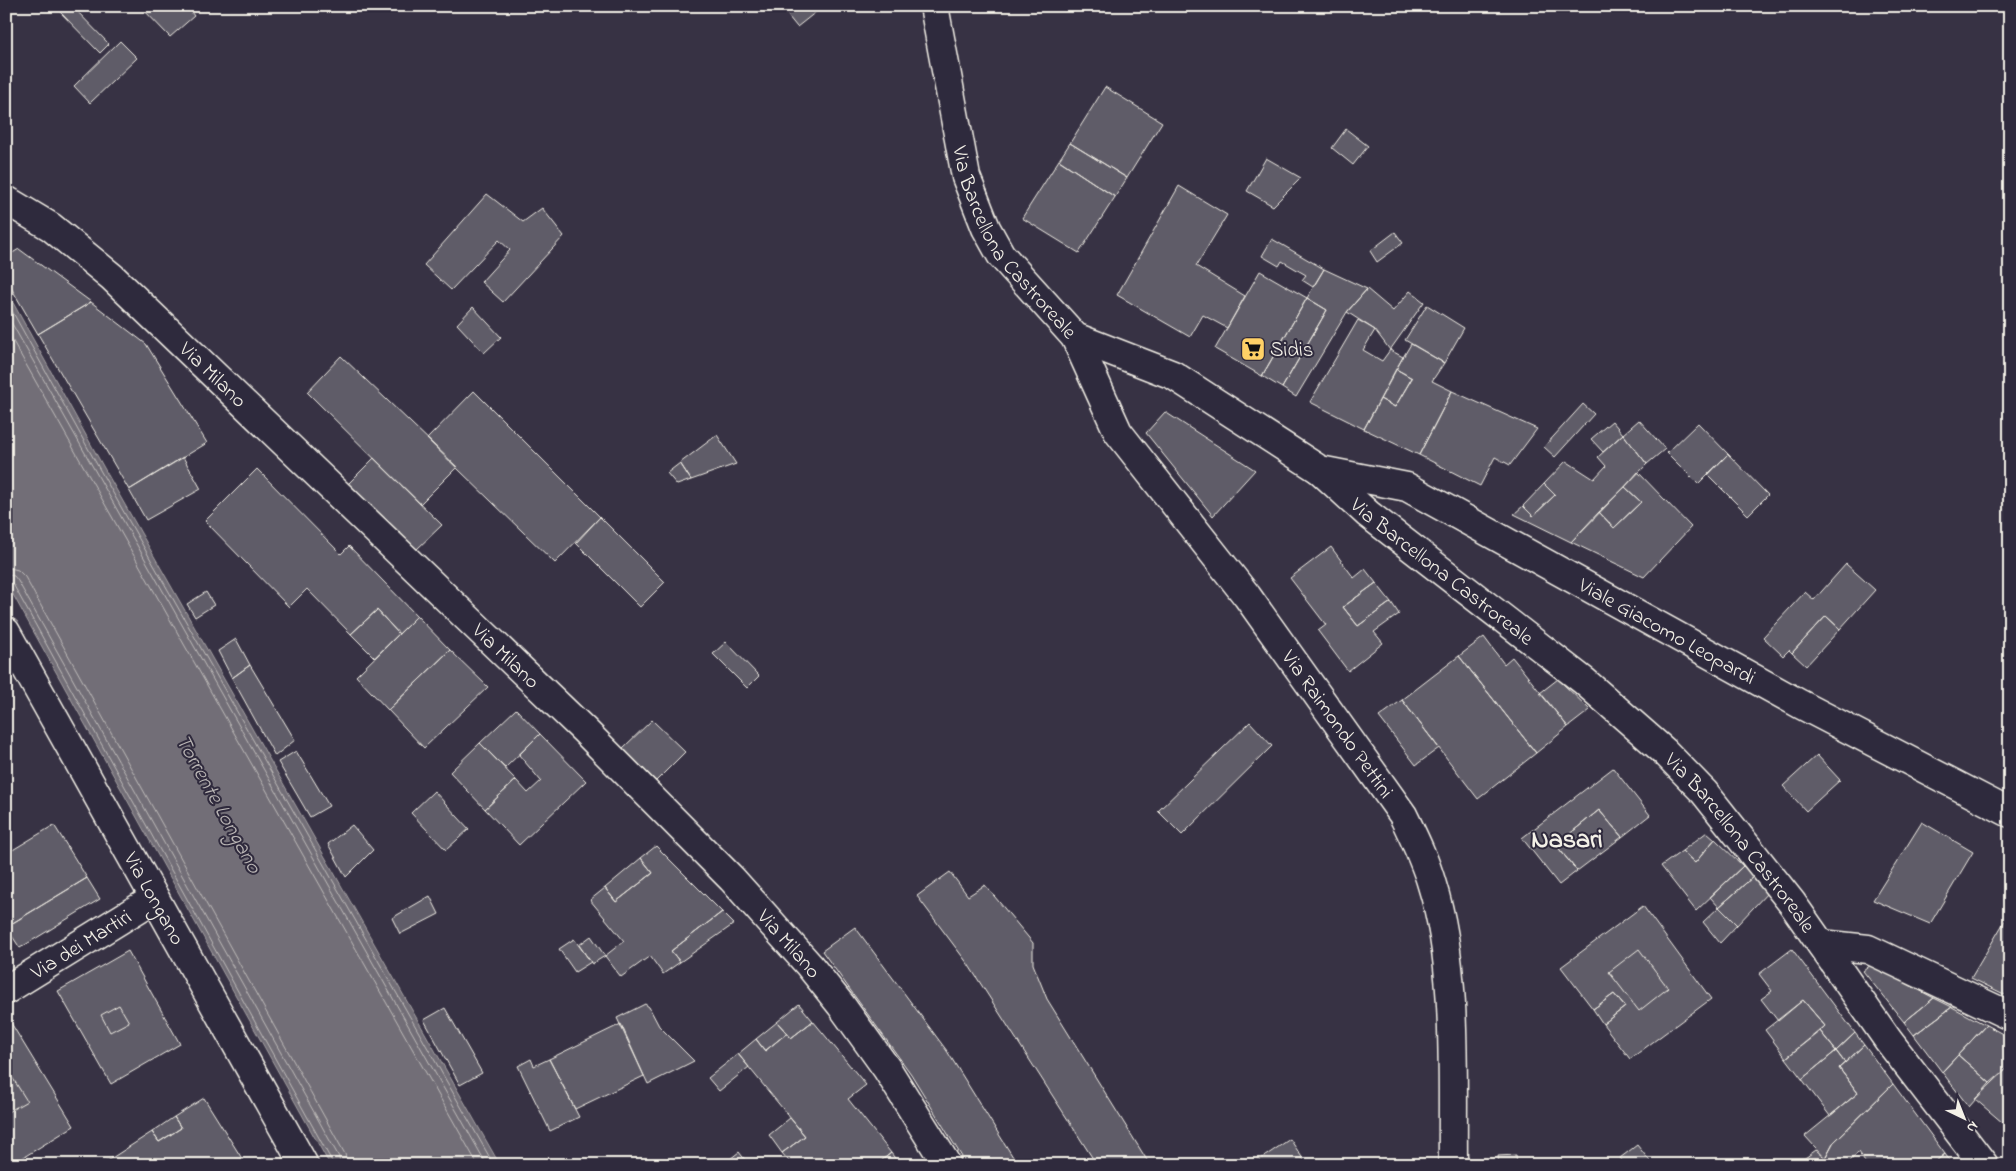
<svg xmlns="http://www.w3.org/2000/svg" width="2016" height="1171" font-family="'Indie Flower',sans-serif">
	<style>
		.water { fill: #726e77; stroke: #a6a2a4 }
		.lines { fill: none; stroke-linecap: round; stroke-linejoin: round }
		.shore { stroke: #c0bdbb; stroke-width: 1 }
		.building { fill: #5f5c67; stroke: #f4f1e8 }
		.street-casing { stroke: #f4f1e8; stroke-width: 31 }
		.secondary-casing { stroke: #f4f1e8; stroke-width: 31 }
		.street { stroke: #2f2a3d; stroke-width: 28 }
		.secondary { stroke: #2f2a3d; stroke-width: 28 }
		.labels { text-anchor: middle; stroke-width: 4; stroke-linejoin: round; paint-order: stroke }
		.street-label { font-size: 21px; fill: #f4f1e8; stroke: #2f2a3d }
		.poi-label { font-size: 21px; fill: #f4f1e8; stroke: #2f2a3d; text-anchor: start }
		.water-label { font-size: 22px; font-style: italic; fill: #bab6b5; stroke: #2f2a3d }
		.district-label { font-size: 26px; font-weight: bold; fill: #f4f1e8; stroke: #2f2a3d }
	</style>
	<rect width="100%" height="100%" fill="#373244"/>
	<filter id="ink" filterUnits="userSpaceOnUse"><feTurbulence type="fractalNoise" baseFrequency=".02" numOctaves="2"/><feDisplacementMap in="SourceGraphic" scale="10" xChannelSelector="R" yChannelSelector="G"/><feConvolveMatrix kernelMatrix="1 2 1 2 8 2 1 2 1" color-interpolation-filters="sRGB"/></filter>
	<g filter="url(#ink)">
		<!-- water -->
		<path class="water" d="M6,290L104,468L500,1165H330L6,582Z"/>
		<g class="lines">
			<!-- shore -->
			<path class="shore" d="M6,300L100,470L494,1165
				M6,313L487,1165
				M6,329L478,1165
				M6,567L18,570L25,577L345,1154L348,1165
				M6,574L14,576L18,581L339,1157L340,1165
				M6,581L13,584L334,1165"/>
		</g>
		<!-- building -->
		<path class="building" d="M67,6H72L109,44L100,53L60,12Z
			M140,6H187L194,16L170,37Z
			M780,6H820L821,8L797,27Z
			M120,41L137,58L90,103L74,86Z
			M1105,87L1162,122L1127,178L1070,143Z
			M1346,129L1368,146L1353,165L1332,148Z
			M1070,143L1127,178L1115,197L1059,160Z
			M1266,158L1301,178L1273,206L1247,191Z
			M1059,160L1115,197L1079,253L1022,218Z
			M1179,186L1227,215L1196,266L1245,296L1227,328L1203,315L1190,337L1117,295Z
			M487,194L523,222L542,208L564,236L503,302L481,282L510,250L499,240L451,290L424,265Z
			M1395,232L1403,243L1377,262L1370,251Z
			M1272,239L1324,269L1313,287L1302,280L1306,275L1282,261L1279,266L1262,256Z
			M19,249L91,302L38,334L6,279V257Z
			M1324,269L1367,289L1347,312L1296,397L1282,388L1327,310L1307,298Z
			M1260,271L1307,298L1262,376L1215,349Z
			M1367,289L1393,311L1410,291L1424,302L1390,350L1375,330L1347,312Z
			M1307,298L1327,310L1282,388L1262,376Z
			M91,302L146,344L207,443L129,490L38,334Z
			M1427,305L1464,328L1444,363L1405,340Z
			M473,307L501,337L484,353L457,324Z
			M1358,320L1375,330L1363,350L1382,361L1390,350L1403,357L1364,429L1310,402Z
			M1411,344L1444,363L1432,381L1452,391L1419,455L1364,429L1380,399L1395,407L1412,378L1396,369Z
			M341,356L457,467L420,504L307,392Z
			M1396,369L1412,378L1395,407L1380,399Z
			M474,391L600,517L555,563L427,439Z
			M1452,391L1537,429L1510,465L1495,457L1480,486L1419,455Z
			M1583,404L1594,414L1555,457L1544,447Z
			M1165,412L1255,470L1213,516L1146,433Z
			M1639,420L1665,449L1647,464L1623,434Z
			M1612,421L1623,434L1603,452L1591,439Z
			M1698,423L1728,454L1698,484L1667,453Z
			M1623,434L1647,464L1571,542L1514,514L1523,506L1533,516L1555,495L1544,484L1566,461L1594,479L1606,466L1598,457Z
			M717,435L736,464L691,480L680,463Z
			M1728,454L1768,495L1748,515L1708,475Z
			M183,457L201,489L146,520L129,490Z
			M374,458L442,525L415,551L348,484Z
			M680,463L691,480L677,485L667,473Z
			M257,469L341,554L349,546L417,616L399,634L377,610L351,634L307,589L289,607L205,521Z
			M1638,472L1691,527L1644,577L1571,542L1599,512L1614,528L1641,502L1625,487Z
			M1544,484L1555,495L1533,516L1523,506Z
			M1625,487L1641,502L1614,528L1599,512Z
			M600,517L665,582L640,607L576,543Z
			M1331,547L1354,578L1365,569L1376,583L1343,607L1358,626L1391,602L1399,614L1374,632L1383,643L1348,671L1318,631L1326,625L1290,578Z
			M1846,564L1875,590L1840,629L1826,616L1792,653L1789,650L1783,656L1763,637L1805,592L1814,600Z
			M1376,583L1391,602L1358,626L1343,607Z
			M206,592L214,605L195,617L187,604Z
			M377,610L399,634L375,658L351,634Z
			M417,616L450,650L388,710L356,676Z
			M1826,616L1840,629L1806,666L1792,653Z
			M1484,637L1504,664L1512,657L1568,727L1536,753L1459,656Z
			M236,639L250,665L232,678L218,651Z
			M726,642L759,676L747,688L713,654Z
			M450,650L488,687L424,748L388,710Z
			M1459,656L1536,753L1478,799L1402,700Z
			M250,665L295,740L275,756L232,678Z
			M1558,679L1590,710L1568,727L1540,693Z
			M1402,700L1439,748L1416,765L1379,717Z
			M516,709L540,734L505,768L480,743Z
			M652,720L685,752L656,781L623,748Z
			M1250,722L1272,746L1182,835L1158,811Z
			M540,734L586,781L519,845L485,809L516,780L528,793L541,781L519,755Z
			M480,743L516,780L485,809L450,772Z
			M296,751L329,806L310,817L278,762Z
			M1817,755L1840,780L1806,811L1783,786Z
			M1613,768L1650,815L1622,837L1599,810L1556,845L1577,871L1559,885L1522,838Z
			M434,791L469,829L446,850L411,813Z
			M1599,810L1622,837L1577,871L1556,845Z
			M1922,822L1973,852L1930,924L1873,900Z
			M54,825L87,878L6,927V854Z
			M352,825L373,850L346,877L328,844Z
			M1707,832L1715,839L1695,863L1682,851Z
			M1715,839L1743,866L1696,911L1661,866L1682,851L1695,863Z
			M656,846L722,912L671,951L680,962L663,974L650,956L621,977L605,956L624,941L590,900L605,888L616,902L653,873L641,858Z
			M641,858L653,873L616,902L605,888Z
			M1743,866L1754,876L1719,907L1710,897Z
			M950,872L968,896L985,885L1033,943V964L1047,999L1150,1165H1097L968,964L917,896Z
			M1754,876L1770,890L1737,925L1719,907Z
			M87,878L100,899L20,948L6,927Z
			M430,896L439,914L400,934L392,918Z
			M1643,906L1711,999L1630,1059L1603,1024L1625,1007L1614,994L1593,1009L1561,967Z
			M1719,907L1737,925L1720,943L1703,922Z
			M722,912L734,924L680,962L671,951Z
			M2010,912V997L1971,978Z
			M855,927L947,1051L1018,1165H967L911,1074L822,951Z
			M591,936L605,956L592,964L579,945Z
			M574,939L591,962L575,972L559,949Z
			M1639,949L1668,988L1639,1011L1609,972Z
			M1792,949L1855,1033L1836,1051L1820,1031L1825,1026L1803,1000L1778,1021L1761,999L1772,991L1759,974Z
			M128,951L180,1044L111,1084L58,991Z
			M1871,965L1934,998L1904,1022L1863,971Z
			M1614,994L1625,1007L1603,1024L1593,1009Z
			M1934,998L1952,1007L1914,1035L1904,1022Z
			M1803,1000L1825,1026L1786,1058L1765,1030Z
			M645,1004L649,1007L659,1026L694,1061L648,1084L617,1018Z
			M799,1004L813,1021L791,1038L777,1022Z
			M119,1005L129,1022L110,1032L101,1015Z
			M1952,1007L1986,1025L1942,1072L1914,1035Z
			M445,1008L482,1073L460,1085L424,1020Z
			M813,1021L866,1085L848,1099L891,1153L876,1165H792L782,1153L805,1136L738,1054L756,1039L765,1051L787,1033L791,1038Z
			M777,1022L787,1033L765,1051L756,1039Z
			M11,1023L74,1126L11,1165H7L6,1026Z
			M621,1024L644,1076L575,1109L549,1059Z
			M1986,1025L2010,1038V1066L1990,1083L1958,1055Z
			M1820,1031L1836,1051L1802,1079L1786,1058Z
			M1855,1033L1864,1045L1845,1063L1836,1051Z
			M1864,1045L1893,1084L1833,1143L1825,1158L1805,1136L1858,1093L1839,1068Z
			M1836,1051L1845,1063L1839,1068L1858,1093L1830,1116L1802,1079Z
			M738,1054L749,1067L719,1091L708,1078Z
			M1958,1055L1990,1083L1969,1107L1942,1072Z
			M531,1059L534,1066L549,1059L579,1117L550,1131L518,1066Z
			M2010,1066V1129L1975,1099Z
			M12,1077L27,1101L6,1113V1080Z
			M1893,1084L1945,1154L1931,1165H1867L1858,1152L1847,1165H1835L1825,1158L1833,1143Z
			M204,1098L246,1165H101L152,1132L159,1142L181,1128L174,1117Z
			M174,1117L181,1128L159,1142L152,1132Z
			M790,1118L805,1136L782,1153L769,1135Z
			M1290,1139L1307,1165H1252Z
			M1637,1145L1653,1165H1626L1620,1158Z
			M1816,1150L1825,1158L1835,1165H1804L1801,1161Z
			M739,1152L749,1165H735L730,1159Z
			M891,1153L900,1165H876Z
			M1945,1154L1953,1165H1931Z
			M1516,1155L1517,1165H1499L1498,1156Z"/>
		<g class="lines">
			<defs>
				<g id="street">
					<path id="s1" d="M6,200L51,227L112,277L584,730L732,879L809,965L841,1005L887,1069L947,1165"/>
					<path id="s2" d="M1320,470L1407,487L1800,704L2010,813"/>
					<path d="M1821,944L1868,949L2010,1016"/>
					<path id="s3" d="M6,990L155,898"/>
				</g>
				<g id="secondary">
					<path id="s4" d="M934,6L966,177L986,228L1001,255L1075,337L1173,375L1320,470L1368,514L1584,681L1665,752L1704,792L1792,903L1888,1040L1984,1165"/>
					<path id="s5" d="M1075,337L1118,432L1247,596L1403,815C1414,838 1425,860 1432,885C1458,967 1452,1078 1453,1165"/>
					<path id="s6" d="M6,632L304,1165"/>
				</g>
			</defs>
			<!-- street casing -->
			<use href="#street" class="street-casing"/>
			<!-- secondary casing -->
			<use href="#secondary" class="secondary-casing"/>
			<!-- street -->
			<use href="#street" class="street"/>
			<!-- secondary -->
			<use href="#secondary" class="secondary"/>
		</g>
	</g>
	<!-- icons -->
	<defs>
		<symbol id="supermarket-square" viewBox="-11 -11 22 22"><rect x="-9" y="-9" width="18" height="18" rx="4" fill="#ffd166" stroke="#2f2a3d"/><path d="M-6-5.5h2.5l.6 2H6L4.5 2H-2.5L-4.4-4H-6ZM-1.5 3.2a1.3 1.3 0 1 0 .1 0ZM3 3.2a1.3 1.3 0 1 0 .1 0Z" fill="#111"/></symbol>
	</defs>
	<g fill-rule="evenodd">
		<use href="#supermarket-square" x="1239" y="335" width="28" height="28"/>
	</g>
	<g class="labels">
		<!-- street labels -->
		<g class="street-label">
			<text dy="7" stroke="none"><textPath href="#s4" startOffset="255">Via Barcellona Castroreale</textPath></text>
			<text dy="7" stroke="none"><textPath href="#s1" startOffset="272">Via Milano</textPath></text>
			<text dy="7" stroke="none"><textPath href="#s4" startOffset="809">Via Barcellona Castroreale</textPath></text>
			<text dy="7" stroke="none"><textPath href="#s2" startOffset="386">Viale Giacomo Leopardi</textPath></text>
			<text dy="7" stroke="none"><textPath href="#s1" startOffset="678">Via Milano</textPath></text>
			<text dy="7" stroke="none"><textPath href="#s5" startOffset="470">Via Raimondo Pettini</textPath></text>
			<text dy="7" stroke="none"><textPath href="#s4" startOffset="1214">Via Barcellona Castroreale</textPath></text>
			<text dy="7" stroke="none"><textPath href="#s6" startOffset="305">Via Longano</textPath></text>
			<text dy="7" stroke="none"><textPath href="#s3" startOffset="88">Via dei Martiri</textPath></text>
			<text dy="7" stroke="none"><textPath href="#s1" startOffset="1082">Via Milano</textPath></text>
		</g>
		<!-- poi labels -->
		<g class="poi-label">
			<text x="1270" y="356">Sidis</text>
		</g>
		<!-- water labels -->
		<g class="water-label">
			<text transform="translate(220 803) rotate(61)" y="8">Torrente Longano</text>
		</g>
		<!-- district labels -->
		<g class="district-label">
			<text x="1567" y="847">Nasari</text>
		</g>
	</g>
	<!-- margin -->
	<rect width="2016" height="1171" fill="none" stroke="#2f2a3d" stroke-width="25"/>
	<rect x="12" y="12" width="1991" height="1146" fill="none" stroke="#f4f1e8" stroke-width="2" filter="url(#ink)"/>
	<!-- north arrow -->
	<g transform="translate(1964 1118) rotate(137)" stroke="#2f2a3d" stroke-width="4" paint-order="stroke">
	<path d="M0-4L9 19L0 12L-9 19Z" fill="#f4f1e8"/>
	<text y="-8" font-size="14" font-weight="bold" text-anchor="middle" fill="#f4f1e8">N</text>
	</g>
</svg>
